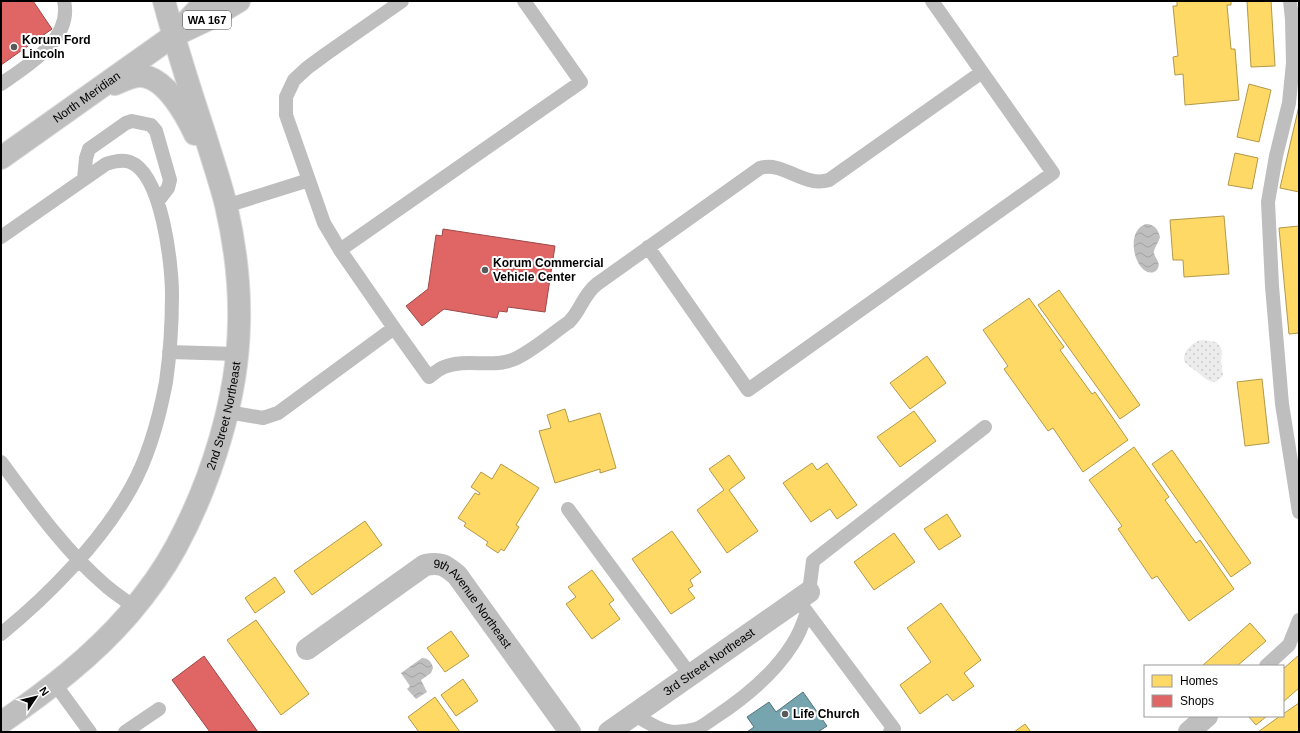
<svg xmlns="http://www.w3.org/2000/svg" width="1300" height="733" font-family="Arial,sans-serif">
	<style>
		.park { fill: url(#park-dots) }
		.water { fill: url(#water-waves) }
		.homes { fill: #ffd966; stroke: #b29847 }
		.shops { fill: #e06666; stroke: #9d4747 }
		.public { fill: #76a5af; stroke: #53747a }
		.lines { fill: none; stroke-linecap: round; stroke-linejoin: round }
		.primary-casing { stroke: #dbdbdb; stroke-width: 24 }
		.service { stroke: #bebebe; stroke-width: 14 }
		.minor { stroke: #bebebe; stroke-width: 22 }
		.primary { stroke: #bebebe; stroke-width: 22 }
		.poi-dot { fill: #595959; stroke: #fff; stroke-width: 1.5 }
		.labels { text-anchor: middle; stroke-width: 4; stroke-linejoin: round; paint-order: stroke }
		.shield { fill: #fff; stroke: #4c4c4c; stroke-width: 1 }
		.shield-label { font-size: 11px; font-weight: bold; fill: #000 }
		.poi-label { font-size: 12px; font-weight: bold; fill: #000; stroke: #fff; text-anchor: start }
		.street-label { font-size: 12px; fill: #000; stroke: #fff }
	</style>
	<defs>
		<pattern id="park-dots" width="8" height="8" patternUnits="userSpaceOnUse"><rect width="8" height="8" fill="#ececec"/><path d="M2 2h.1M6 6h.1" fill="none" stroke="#c9c9c9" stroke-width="1.8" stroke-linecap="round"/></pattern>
		<pattern id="water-waves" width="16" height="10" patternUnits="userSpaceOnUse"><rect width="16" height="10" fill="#bfbfbf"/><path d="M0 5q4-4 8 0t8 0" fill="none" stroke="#a2a2a2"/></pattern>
	</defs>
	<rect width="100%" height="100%" fill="#fff"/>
	<!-- park -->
	<path class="park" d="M1202,340L1216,342L1220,346L1222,352L1221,361L1223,375C1213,389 1205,378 1196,371C1192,368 1188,366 1184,361C1183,351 1192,342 1202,340Z"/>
	<!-- water -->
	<path class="water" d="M1146,224C1154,224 1158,229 1160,237C1159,242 1155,246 1154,251C1153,257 1161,261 1158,268C1157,270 1156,271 1154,272C1136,278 1123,231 1146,224Z
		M422,658C428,658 432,662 433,668L431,673L421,680L427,692L416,699L407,689L410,686L401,673Z"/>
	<!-- homes -->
	<path class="homes" d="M1177,1H1231V5H1227L1231,49H1235L1239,100L1185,105L1183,74L1175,75L1173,57L1178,56L1173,6H1177Z
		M1247,1H1271L1275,66L1251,67Z
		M1249,84L1271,90L1259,142L1237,137Z
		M1299,106V192L1280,188Z
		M1235,153L1258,158L1252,189L1228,185Z
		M1224,216L1229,274L1184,277L1183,260H1173L1170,220Z
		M1299,226V333L1289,334L1279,228Z
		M1059,290L1140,405L1120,419L1038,305Z
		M1029,298L1064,347L1060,350L1092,394L1095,392L1128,440L1083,472L1053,428L1048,431L1004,369L1008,366L983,330Z
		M927,356L946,383L910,409L890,383Z
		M1262,379L1269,443L1245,446L1237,382Z
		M565,409L569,422L600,413L616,468L600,473V469L555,483L539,431L551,428L547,415Z
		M914,411L936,441L900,467L877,437Z
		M1134,447L1169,497L1165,500L1196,543L1200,540L1234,589L1189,621L1157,576L1152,579L1118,529L1122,526L1089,480Z
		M1172,450L1251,563L1231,577L1152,464Z
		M729,455L745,478L729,490L758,531L727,553L697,510L724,490L709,469Z
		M812,463L817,470L827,463L857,505L837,519L830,509L811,522L783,483Z
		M501,464L539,488L516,525L519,527L504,551L501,549L498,553L486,545L488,542L464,526L466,523L458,518L475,493L479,495L480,493L471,487L481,472L492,479Z
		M947,514L961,536L939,550L924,529Z
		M365,521L382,545L312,595L294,571Z
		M672,531L701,572L690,580L693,586L688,589L695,598L671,614L632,559Z
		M894,533L915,562L874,590L854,562Z
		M592,570L614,600L609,604L620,619L592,639L566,604L576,597L568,587Z
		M275,577L285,592L255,613L245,598Z
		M941,603L981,660L964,673L974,686L953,701L947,694L920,714L900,685L931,662L907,628Z
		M256,620L309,694L281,715L227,640Z
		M1250,623L1266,641L1237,666H1202Z
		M451,631L469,656L445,672L427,648Z
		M1299,655V688L1283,702V669Z
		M463,679L478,701L456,716L441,695Z
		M435,697L460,732H419L408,717Z
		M1299,703V732H1258L1280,716H1283V714Z
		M1248,716H1267L1256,725Z
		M1025,724L1031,732H1014Z"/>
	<!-- shops -->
	<path class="shops" d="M1,1H33L52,29L1,65Z
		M443,229L555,246L545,312L508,307L507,312L499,311L497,318L444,309L422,326L406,306L428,289L436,235L442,236Z
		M204,656L258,732H210L172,680Z"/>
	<!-- public -->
	<path class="public" d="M803,692L827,726L818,732H747L754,727L747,717L769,702L776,712Z"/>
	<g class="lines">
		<defs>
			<g id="primary">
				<path d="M182,26L206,1"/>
				<path d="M115,84C122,81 133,75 142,76C166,78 186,115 195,134"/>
				<path id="s3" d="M1,158L173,36L209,19L239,1"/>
				<path id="s4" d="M1,723C47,691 92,657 129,614C146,594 163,571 176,547C211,482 238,398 239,323C240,284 235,244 226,205C220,181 212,158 205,135C190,90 176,46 164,1"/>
			</g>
		</defs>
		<!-- primary casing -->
		<use href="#primary" class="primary-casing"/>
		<!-- service -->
		<path class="service" d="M1290,1L1292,19L1293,63L1289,103L1276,156L1268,202L1272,286L1282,404L1299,512
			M1,84C27,66 73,39 64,1
			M84,179L86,158L89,149L126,123L132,121L151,125L156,131L170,180L168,188L158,201
			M226,206L309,180
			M1,237L106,164C113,162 122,159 130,162C162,174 172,264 172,295C172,324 170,354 166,382C159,419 149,456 131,488C101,542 49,595 1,634
			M648,247L748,390L1053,173L932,1
			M340,250L581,82L524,1
			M394,328L340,250L324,223L286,115V97L294,80L307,68L326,54L402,1
			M169,352L237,354
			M228,412L263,418L278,413L394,328L429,377C434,373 439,369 444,367C466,358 490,368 512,360C529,354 554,332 569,322C581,310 583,295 597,284L760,168C784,161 804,188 829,180L982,72
			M1,462C32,504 65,551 105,585C114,593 125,600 134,607
			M568,509L691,676
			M809,592L813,561L985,427
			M803,607L894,729L890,732
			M1266,666L1289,645L1299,620
			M55,684L90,732
			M635,715C647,722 660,731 674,732C681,732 689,731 696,729C702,727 708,722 714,718C743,699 773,675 792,645C799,635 803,624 807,612
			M125,732L159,709"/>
		<!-- minor -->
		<g class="minor">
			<path id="s1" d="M307,649L425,565C441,562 445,565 457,575L570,732"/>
			<path id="s2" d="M609,732L809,592"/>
			<path d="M1189,732L1207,716"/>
		</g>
		<!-- primary -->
		<use href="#primary" class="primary"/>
	</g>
	<!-- markers -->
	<g class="poi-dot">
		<circle cx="14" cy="47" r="4"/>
		<circle cx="485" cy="270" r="4"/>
		<circle cx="785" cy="714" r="4"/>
	</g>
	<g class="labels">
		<!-- shield labels -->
		<rect class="shield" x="183" y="11" width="48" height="18" rx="3"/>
		<g class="shield-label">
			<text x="207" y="24">WA 167</text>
		</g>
		<!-- poi labels -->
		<g class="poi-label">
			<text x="22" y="44">Korum Ford<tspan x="22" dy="14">Lincoln</tspan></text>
			<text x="493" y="267">Korum Commercial<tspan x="493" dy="14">Vehicle Center</tspan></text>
			<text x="793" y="718">Life Church</text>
		</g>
		<!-- street labels -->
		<g class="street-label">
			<text dy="4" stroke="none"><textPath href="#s3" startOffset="105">North Meridian</textPath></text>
			<text dy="4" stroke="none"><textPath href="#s4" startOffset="391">2nd Street Northeast</textPath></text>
			<text dy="4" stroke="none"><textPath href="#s1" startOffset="211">9th Avenue Northeast</textPath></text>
			<text dy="4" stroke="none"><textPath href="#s2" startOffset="122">3rd Street Northeast</textPath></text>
		</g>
	</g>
	<!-- border -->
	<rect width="1300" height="733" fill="none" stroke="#000000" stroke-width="4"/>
	<!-- legend -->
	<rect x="1144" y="665" width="140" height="52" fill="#ffffff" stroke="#999999"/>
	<rect x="1152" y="675" width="20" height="12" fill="#ffd966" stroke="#999999"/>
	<text x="1180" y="685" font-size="12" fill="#000000">Homes</text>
	<rect x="1152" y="695" width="20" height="12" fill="#e06666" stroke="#999999"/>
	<text x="1180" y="705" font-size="12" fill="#000000">Shops</text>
	<!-- north arrow -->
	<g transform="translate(36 697) rotate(55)" stroke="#ffffff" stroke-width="3" paint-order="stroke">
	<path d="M0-3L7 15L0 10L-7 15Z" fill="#000000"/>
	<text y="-6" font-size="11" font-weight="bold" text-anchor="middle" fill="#000000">N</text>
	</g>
</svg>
